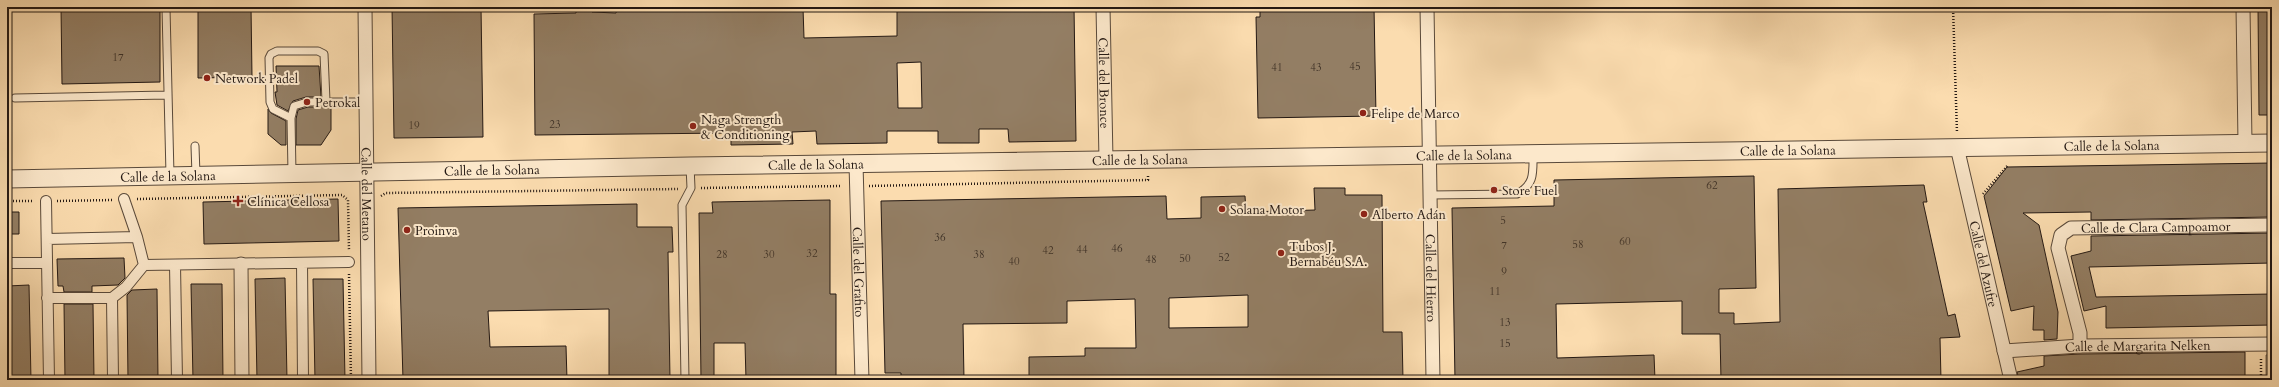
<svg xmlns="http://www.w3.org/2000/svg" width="2279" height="387" font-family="Cardo,serif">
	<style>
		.green { fill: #d6bb94; stroke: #7c6a54 }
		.building { fill: #937e64; stroke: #231813; fill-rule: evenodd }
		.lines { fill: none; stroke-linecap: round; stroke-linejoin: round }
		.service-casing { stroke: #59493a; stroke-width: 9 }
		.pedestrian-casing { stroke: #59493a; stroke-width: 12 }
		.minor-casing { stroke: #59493a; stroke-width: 15 }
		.tertiary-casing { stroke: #59493a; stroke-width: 19 }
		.path { stroke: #231813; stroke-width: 2.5; stroke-dasharray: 1 2; stroke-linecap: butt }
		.service { stroke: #fce8cb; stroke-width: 7 }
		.pedestrian { stroke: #fce8cb; stroke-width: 10 }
		.minor { stroke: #fce8cb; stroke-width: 13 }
		.tertiary { stroke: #fce8cb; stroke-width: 17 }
		.poi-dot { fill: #8f2418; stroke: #fce8cb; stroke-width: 1.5 }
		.labels { text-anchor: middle; stroke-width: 4; stroke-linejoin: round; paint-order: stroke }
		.number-label { font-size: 11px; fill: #3f3227 }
		.poi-label { font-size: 13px; fill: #231813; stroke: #fce8cb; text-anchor: start }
		.street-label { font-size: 13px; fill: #231813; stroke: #fce8cb }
	</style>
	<rect width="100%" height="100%" fill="#fbdcaf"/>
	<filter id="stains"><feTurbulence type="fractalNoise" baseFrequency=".005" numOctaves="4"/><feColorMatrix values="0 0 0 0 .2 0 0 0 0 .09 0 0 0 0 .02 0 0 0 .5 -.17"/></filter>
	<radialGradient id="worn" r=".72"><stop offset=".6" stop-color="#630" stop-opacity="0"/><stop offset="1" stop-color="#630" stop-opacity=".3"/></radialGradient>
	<!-- green -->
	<path class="green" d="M2266,355H2272V375L2266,376Z"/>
	<!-- building -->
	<path class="building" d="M61,7H160V82L62,84Z
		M198,7H251L252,77L198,78Z
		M392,7H481L483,137L394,138Z
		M576,7H592V12L616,13L617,7L803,8L804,38L897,36V7H1074L1076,141L1009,142L1008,129H979V143H938V131H887V143L817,144L816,131L792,132L793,144L731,145V133L535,135L534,14L576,13ZM921,62L922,108H898L897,63Z
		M1260,7H1374L1376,116L1258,118L1256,17H1260Z
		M2258,7H2272V115H2259Z
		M276,66H319L321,97H306L293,101L288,111L277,105L275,92H277Z
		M308,107H331V130L321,145H296V119L298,110Z
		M268,109L271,113L286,121V145H281L268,134Z
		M2272,163V217L2091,220V212L2023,213L2039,225L2058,312L2057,339L2044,340V330H2033L2034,306L2011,311L1984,196L2007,167Z
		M1754,176L1756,288L1719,289V313H1734V324L1780,322L1778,189L1924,185L1927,202H1923L1948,316L1955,314L1960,337L1940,338L1941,380H1721L1720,334H1682V301L1556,304L1557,358L1654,355L1655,380H1455L1452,208L1554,206V180Z
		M1314,188H1345V195H1382L1383,332H1402L1403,380H1278V377L1202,380H1029V357L1085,356V348H1136L1135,299L1067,301V323L963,324L964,380H901V373H885L881,201L1166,196L1167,219L1201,218V197L1245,196L1246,212L1315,210ZM1248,295V327L1169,328V298Z
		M338,199L339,241L204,244L203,202Z
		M830,200V294H836V380H746L745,343H714V380H701L699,213H713L712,202Z
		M637,204V227H672L673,252H668L670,380H609V309L488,311L490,347L566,346L567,380H403L398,208Z
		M7,212H19V234H7Z
		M2272,233V263L2089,267L2096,297L2272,294V325L2106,328V306L2084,311L2071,256L2091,251V236Z
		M124,258L125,278L118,285L92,286V292H64L63,286H58L57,259Z
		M285,278L287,380H257L255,279Z
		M313,279H343L345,380H315Z
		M191,284H222L223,380H193Z
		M29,285L31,380H7V286Z
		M157,289L158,380H128L127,295L132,290Z
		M64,304H93L94,380H65Z
		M2245,352V380H2019L2017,372L2044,366V356L2080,354Z"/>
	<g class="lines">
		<defs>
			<path id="service" d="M166,8L170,175
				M15,98L167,95
				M291,118L273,109L270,102L269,58L271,54L277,51H318L324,54L326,101
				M195,146L196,175
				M292,173L291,118L294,106L307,102H366
				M1430,195L1517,194C1535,184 1533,173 1533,153
				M685,380L682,205L691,188L690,166"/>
			<path id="pedestrian" d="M124,199L137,237L144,265L349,262
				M46,201L49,380
				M47,239L137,237
				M7,263H47
				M302,263L303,380
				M175,265L177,380
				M47,298H112
				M112,298L113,380
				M112,298L126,287L144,265"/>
			<g id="minor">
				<path id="s1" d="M365,7L369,380"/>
				<path id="s2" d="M1103,7L1106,160"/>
				<path id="s3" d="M1427,7L1433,380"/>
				<path d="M2243,7L2245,143"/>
				<path id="s4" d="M1957,147L2011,380"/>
				<path id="s5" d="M856,164L862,380"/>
				<path d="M241,264L242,380"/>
				<path id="s6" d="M2080,346V333L2058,248L2061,235L2071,228L2272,225"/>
				<path id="s7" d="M2004,351L2080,346L2272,344"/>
			</g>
			<g id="tertiary">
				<path id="s8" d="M7,179L690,166L2272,143"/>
			</g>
		</defs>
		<!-- service casing -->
		<use href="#service" class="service-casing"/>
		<!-- pedestrian casing -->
		<use href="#pedestrian" class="pedestrian-casing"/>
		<!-- minor casing -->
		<use href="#minor" class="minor-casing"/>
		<!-- tertiary casing -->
		<use href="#tertiary" class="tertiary-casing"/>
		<!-- path -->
		<path class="path" d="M1953,7L1957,133
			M869,186L1148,180V174
			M701,188L842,186
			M1983,194L2008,165
			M381,196L386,193L678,189
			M137,199L342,195L348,200L349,251
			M7,201H34
			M57,201L112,200
			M349,274L351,380
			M2261,359V380"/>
		<!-- service -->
		<use href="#service" class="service"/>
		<!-- pedestrian -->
		<use href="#pedestrian" class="pedestrian"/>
		<!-- minor -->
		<use href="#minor" class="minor"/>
		<!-- tertiary -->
		<use href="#tertiary" class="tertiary"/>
	</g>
	<!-- markers -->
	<g class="poi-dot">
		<circle cx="207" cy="78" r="4"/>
		<circle cx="307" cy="102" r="4"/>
		<circle cx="1363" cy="113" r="4"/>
		<circle cx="693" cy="126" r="4"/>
		<circle cx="1494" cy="190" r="4"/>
		<path d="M236 195h4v4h4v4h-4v4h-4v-4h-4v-4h4z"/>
		<circle cx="1222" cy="209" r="4"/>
		<circle cx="1364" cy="214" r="4"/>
		<circle cx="407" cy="230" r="4"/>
		<circle cx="1281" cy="253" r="4"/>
	</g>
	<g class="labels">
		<!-- number labels -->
		<g class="number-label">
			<text x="118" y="61">17</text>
			<text x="1355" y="70">45</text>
			<text x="1277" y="71">41</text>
			<text x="1316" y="71">43</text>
			<text x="555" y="128">23</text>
			<text x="414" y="129">19</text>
			<text x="1712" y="189">62</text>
			<text x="1503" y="224">5</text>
			<text x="940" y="241">36</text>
			<text x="1625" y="245">60</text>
			<text x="1578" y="248">58</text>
			<text x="1504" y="249">7</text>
			<text x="1117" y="252">46</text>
			<text x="1082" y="253">44</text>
			<text x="1048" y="254">42</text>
			<text x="812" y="257">32</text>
			<text x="722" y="258">28</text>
			<text x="769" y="258">30</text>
			<text x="979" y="258">38</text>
			<text x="1224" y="261">52</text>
			<text x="1185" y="262">50</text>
			<text x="1151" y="263">48</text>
			<text x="1014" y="265">40</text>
			<text x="1504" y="275">9</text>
			<text x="1495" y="295">11</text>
			<text x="1505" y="326">13</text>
			<text x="1505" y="347">15</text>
		</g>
		<!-- poi labels -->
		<g class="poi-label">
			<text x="215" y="83">Network Padel</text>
			<text x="315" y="107">Petrokal</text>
			<text x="1371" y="118">Felipe de Marco</text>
			<text x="701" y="124">Naga Strength<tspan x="701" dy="15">&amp; Conditioning</tspan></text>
			<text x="1502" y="195">Store Fuel</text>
			<text x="247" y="206">Clínica Cellosa</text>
			<text x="1230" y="214">Solana Motor</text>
			<text x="1372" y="219">Alberto Adán</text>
			<text x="415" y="235">Proinva</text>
			<text x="1289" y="251">Tubos J.<tspan x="1289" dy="15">Bernabéu S.A.</tspan></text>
		</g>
		<!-- street labels -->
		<g class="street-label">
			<text dy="5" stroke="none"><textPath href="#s2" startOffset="76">Calle del Bronce</textPath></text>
			<text dy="5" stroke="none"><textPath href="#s8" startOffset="2105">Calle de la Solana</textPath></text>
			<text dy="5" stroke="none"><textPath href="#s8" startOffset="1781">Calle de la Solana</textPath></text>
			<text dy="5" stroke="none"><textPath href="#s8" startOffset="1457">Calle de la Solana</textPath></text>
			<text dy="5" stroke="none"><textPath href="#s8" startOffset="1133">Calle de la Solana</textPath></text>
			<text dy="5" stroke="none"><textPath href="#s8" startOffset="809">Calle de la Solana</textPath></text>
			<text dy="5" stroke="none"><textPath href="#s8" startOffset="485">Calle de la Solana</textPath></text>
			<text dy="5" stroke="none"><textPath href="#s8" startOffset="161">Calle de la Solana</textPath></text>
			<text dy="5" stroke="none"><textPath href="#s1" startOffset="187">Calle del Metano</textPath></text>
			<text dy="5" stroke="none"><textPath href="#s6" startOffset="211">Calle de Clara Campoamor</textPath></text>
			<text dy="5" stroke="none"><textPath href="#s4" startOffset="120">Calle del Azufre</textPath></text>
			<text dy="5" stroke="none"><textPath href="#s5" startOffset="108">Calle del Grafito</textPath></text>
			<text dy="5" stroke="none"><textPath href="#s3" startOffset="271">Calle del Hierro</textPath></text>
			<text dy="5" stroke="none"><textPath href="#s7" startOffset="134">Calle de Margarita Nelken</textPath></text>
		</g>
	</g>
	<!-- margin -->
	<rect width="2279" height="387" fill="none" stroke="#fbdcaf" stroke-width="24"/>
	<rect x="8" y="8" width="2263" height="371" fill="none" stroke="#231813" stroke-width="2"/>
	<rect x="12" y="12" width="2255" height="363" fill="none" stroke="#231813"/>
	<rect width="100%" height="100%" filter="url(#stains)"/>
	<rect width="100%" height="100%" fill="url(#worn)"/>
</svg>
